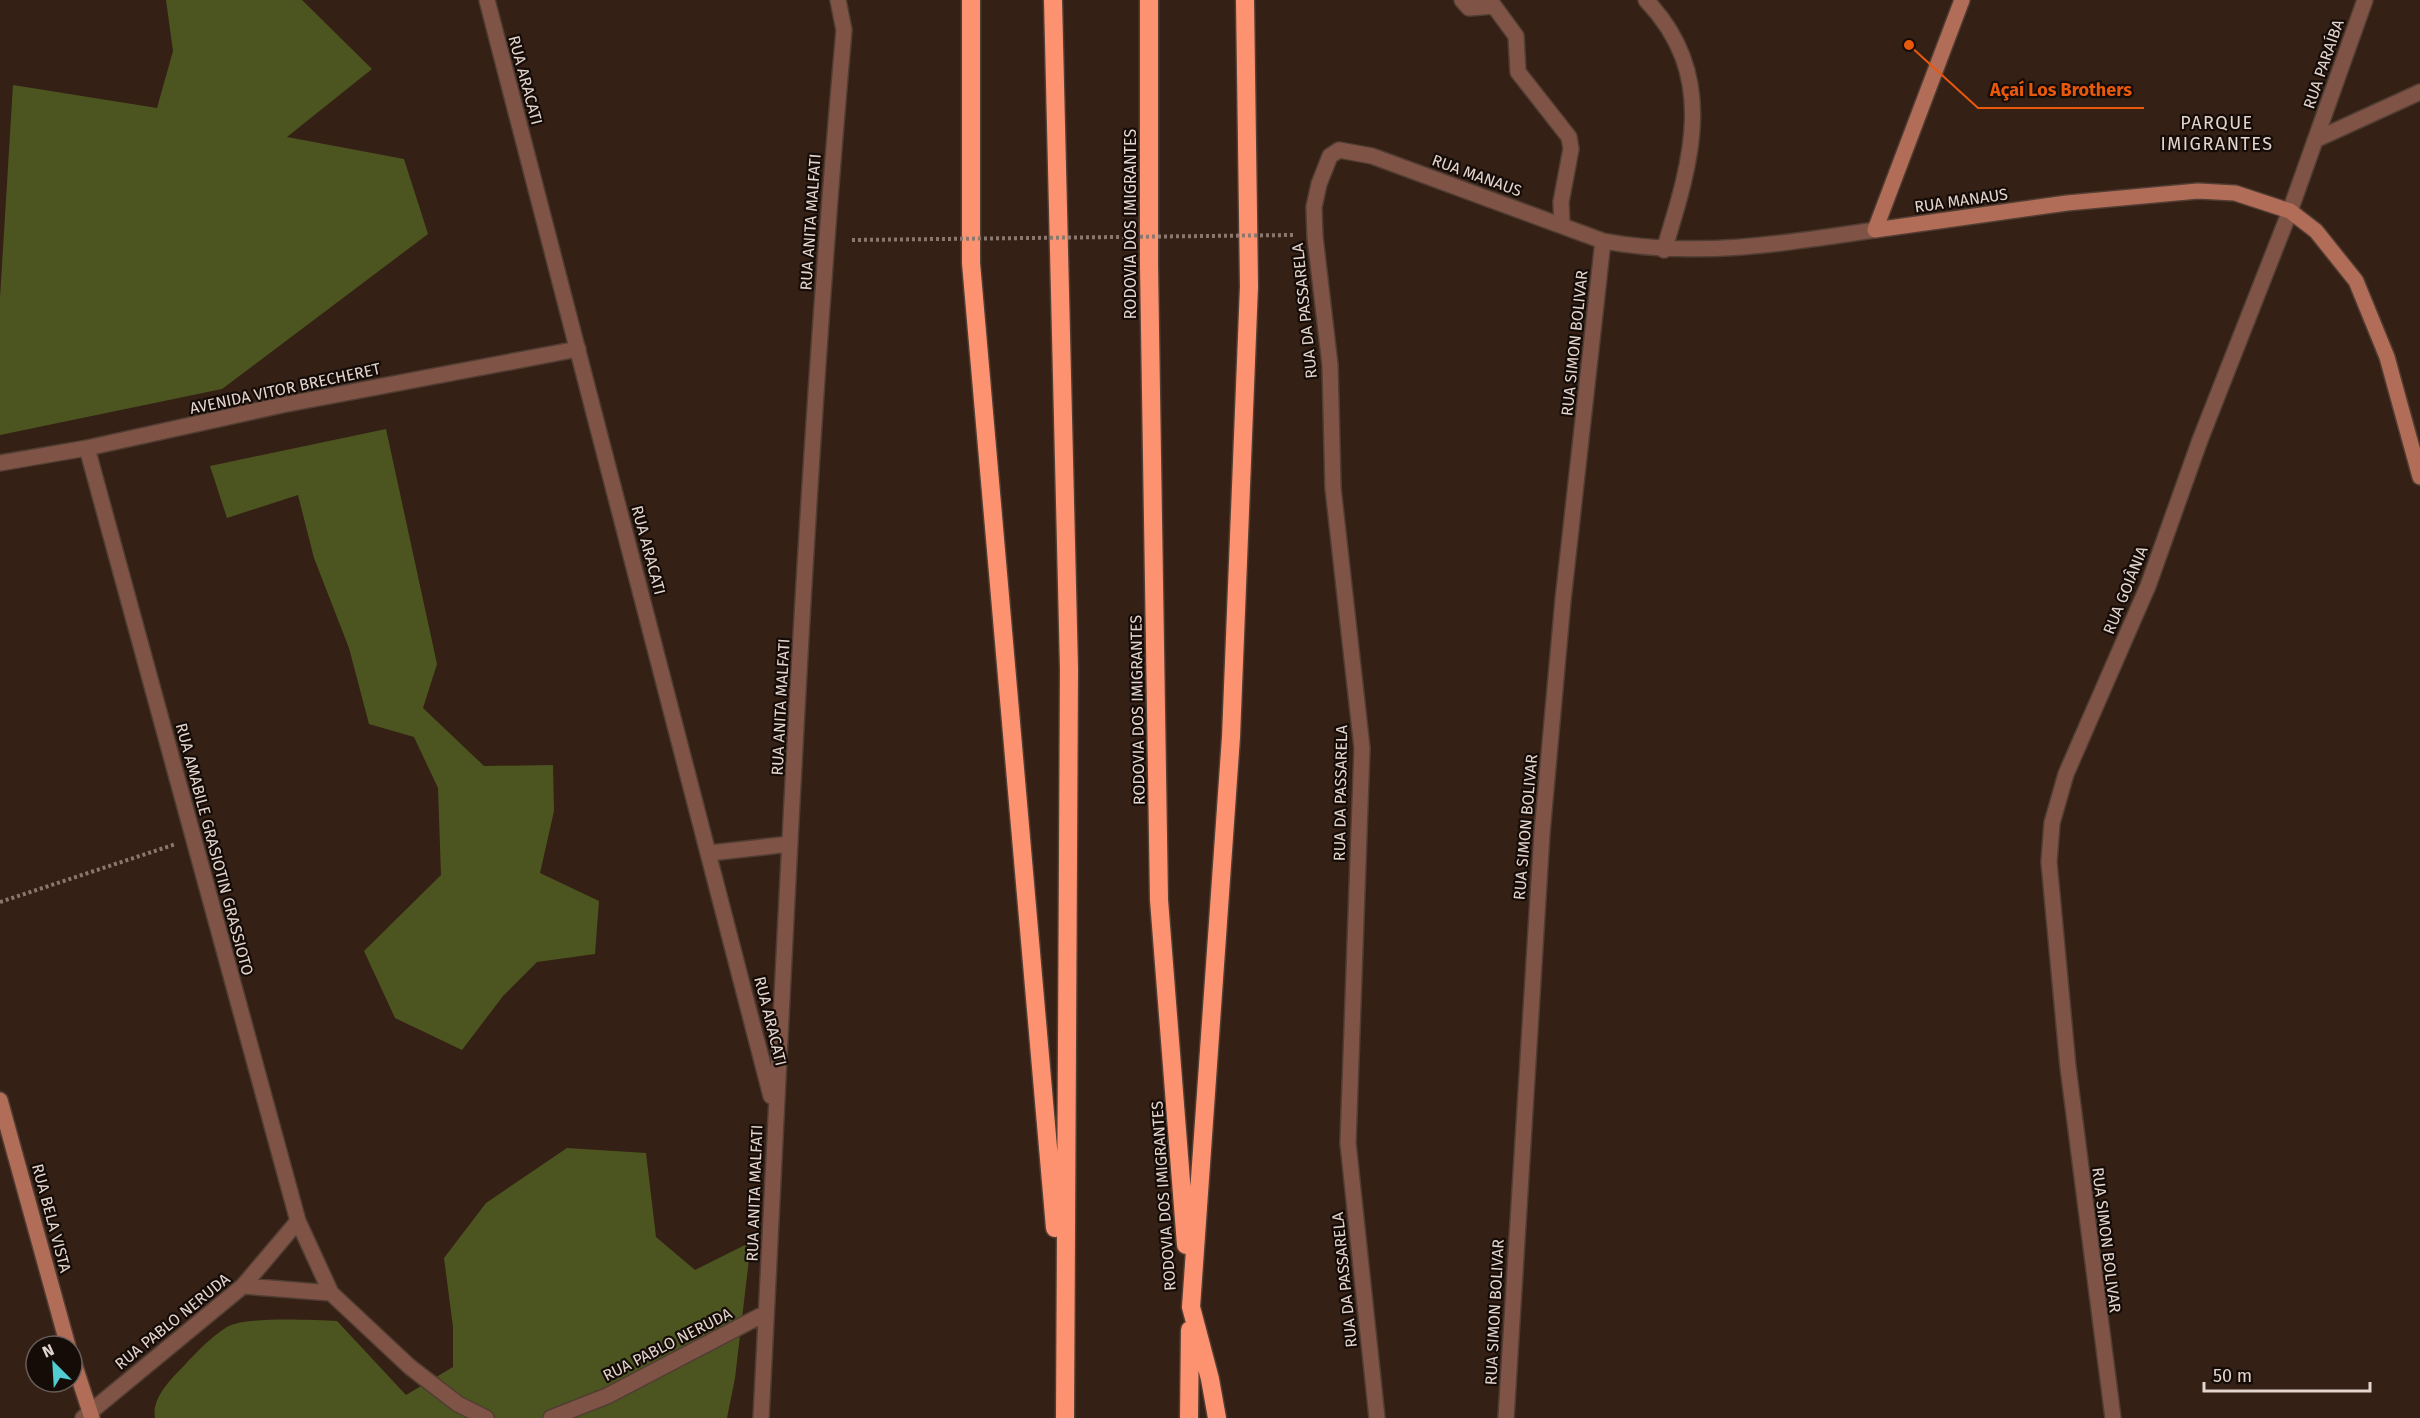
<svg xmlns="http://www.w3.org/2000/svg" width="2420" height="1418" font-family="'Fira Sans',sans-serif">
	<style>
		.forest { fill: #4c5520 }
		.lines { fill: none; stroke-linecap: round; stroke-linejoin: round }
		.street-casing { stroke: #513d32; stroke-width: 18 }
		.secondary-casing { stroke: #513d32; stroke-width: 18 }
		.highway-casing { stroke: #513d32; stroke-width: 21 }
		.path { stroke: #8a786f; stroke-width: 4; stroke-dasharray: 3 3; stroke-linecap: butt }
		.street { stroke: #7f5447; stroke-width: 15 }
		.secondary { stroke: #b16d58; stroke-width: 15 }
		.highway { stroke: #fc9270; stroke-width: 18 }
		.path-bridge { stroke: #8a786f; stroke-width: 4; stroke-dasharray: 3 3; stroke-linecap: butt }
		.labels { text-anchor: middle; stroke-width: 4.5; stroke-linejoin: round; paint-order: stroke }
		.street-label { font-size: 16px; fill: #e3d4cd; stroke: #150c08 }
		.neighbourhood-label { font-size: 18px; letter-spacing: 1.5px; fill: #e3d4cd; stroke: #150c08 }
		.leader { fill: none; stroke: #e8590c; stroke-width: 2 }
		.callout-dot { fill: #e8590c; stroke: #150c08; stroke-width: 2 }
		.callout-label { font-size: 18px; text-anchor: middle; font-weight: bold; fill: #e8590c; stroke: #150c08; stroke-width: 4.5; stroke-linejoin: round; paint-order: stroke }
	</style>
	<rect width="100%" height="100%" fill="#352015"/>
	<!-- forest -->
	<path class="forest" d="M166,0H302L372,69L287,137L404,159L428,234L222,389L0,435V298L13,85L157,108L173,51Z
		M386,429L437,664L423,708L484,766L553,765L554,811L540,873L599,901L595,954L537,962L503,996L462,1050L395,1018L364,951L441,875L438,788L414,737L369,724L349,648L314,558L298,495L227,518L210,466Z
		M567,1148L646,1153L656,1237L695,1270L751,1242L735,1378L727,1418H155C152,1400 167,1383 179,1371C193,1356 209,1338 227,1327C246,1316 312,1320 337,1321L406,1395L453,1367V1327L444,1258L486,1203Z"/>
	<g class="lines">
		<defs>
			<path id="street" d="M487,0L771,1096
				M1462,0L1469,8L1494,6L1516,36L1518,72L1569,137L1571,149L1561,202L1562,226
				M1646,0C1719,76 1691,162 1664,250
				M2315,140L2420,92
				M87,448L298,1221L331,1293L410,1367L458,1404L486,1418
				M0,463L87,448L282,405L578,349
				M710,853L790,844
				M243,1286L331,1293
				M83,1418L243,1286L298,1221
				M551,1418L607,1396L766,1313
				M761,1418C785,955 803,491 844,30L838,0
				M1377,1418L1348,1143L1362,748L1333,488L1330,365L1315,237L1314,207L1319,184L1330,156L1339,150L1372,156L1603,241C1694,258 1784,244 1875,230
				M1506,1418L1542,833L1563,600L1603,241
				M2113,1418L2068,1067L2049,862L2052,823L2066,774L2148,586L2200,440L2290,211L2365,0"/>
			<path id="secondary" d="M1962,0L1875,230L2067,203L2198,191L2235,193L2290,211L2316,231L2356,281L2387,357L2420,477
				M0,1100L68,1346
				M72,1357L92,1418"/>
			<path id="highway" d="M971,0V263L1055,1228
				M1053,0L1069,669L1065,1418
				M1149,0V265L1159,900L1186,1245
				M1189,1418L1190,1330
				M1217,1418L1210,1379L1191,1307L1231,737L1249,286L1245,0"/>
		</defs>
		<!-- street casing -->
		<use href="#street" class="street-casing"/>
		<!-- secondary casing -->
		<use href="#secondary" class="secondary-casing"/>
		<!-- highway casing -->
		<use href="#highway" class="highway-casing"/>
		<!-- path -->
		<path class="path" d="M0,902L176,844"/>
		<!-- street -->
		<use href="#street" class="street"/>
		<!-- secondary -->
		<use href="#secondary" class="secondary"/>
		<!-- highway -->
		<use href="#highway" class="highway"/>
		<!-- path-bridge -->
		<path class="path-bridge" d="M852,240L1294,235"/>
	</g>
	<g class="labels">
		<!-- street labels -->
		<g class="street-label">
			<text transform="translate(2323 64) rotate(-71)" y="6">RUA PARAÍBA</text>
			<text transform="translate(526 80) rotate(75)" y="6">RUA ARACATI</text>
			<text transform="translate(1477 175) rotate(20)" y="6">RUA MANAUS</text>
			<text transform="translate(1961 200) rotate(-8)" y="6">RUA MANAUS</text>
			<text transform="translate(810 222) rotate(-86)" y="6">RUA ANITA MALFATI</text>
			<text transform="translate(1130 224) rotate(-90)" y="6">RODOVIA DOS IMIGRANTES</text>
			<text transform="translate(1304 311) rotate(-96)" y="6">RUA DA PASSARELA</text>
			<text transform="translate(1574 343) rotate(-84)" y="6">RUA SIMON BOLIVAR</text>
			<text transform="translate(285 388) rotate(-12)" y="6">AVENIDA VITOR BRECHERET</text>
			<text transform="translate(649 550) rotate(75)" y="6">RUA ARACATI</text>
			<text transform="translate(2125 590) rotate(-68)" y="6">RUA GOIÂNIA</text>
			<text transform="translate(780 707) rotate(-87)" y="6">RUA ANITA MALFATI</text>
			<text transform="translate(1137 710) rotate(-91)" y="6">RODOVIA DOS IMIGRANTES</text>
			<text transform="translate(1340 793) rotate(-89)" y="6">RUA DA PASSARELA</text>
			<text transform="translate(1525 827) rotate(-85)" y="6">RUA SIMON BOLIVAR</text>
			<text transform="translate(215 849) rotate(75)" y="6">RUA AMABILE GRASIOTIN GRASSIOTO</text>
			<text transform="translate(771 1021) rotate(76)" y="6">RUA ARACATI</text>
			<text transform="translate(754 1193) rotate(-88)" y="6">RUA ANITA MALFATI</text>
			<text transform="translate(1163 1196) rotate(-94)" y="6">RODOVIA DOS IMIGRANTES</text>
			<text transform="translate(52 1218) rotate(75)" y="6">RUA BELA VISTA</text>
			<text transform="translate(2107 1240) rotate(83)" y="6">RUA SIMON BOLIVAR</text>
			<text transform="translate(1344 1280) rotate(-96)" y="6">RUA DA PASSARELA</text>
			<text transform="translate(1494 1312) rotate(-87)" y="6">RUA SIMON BOLIVAR</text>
			<text transform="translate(172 1321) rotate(-39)" y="6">RUA PABLO NERUDA</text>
			<text transform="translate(667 1344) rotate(-27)" y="6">RUA PABLO NERUDA</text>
		</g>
		<!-- neighbourhood labels -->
		<g class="neighbourhood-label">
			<text x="2217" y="129">PARQUE<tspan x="2217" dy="21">IMIGRANTES</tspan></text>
		</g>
	</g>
	<!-- callouts -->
	<path class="leader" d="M1909 45L1978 108H2144"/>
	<circle class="callout-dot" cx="1909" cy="45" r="6"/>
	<g class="callout-label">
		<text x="2061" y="96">Açaí Los Brothers</text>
	</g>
	<!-- north arrow -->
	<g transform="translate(54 1364) rotate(336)"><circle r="28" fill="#150c08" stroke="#675c57" stroke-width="1.5"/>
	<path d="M0-4.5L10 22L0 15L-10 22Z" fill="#52ccd0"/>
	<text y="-9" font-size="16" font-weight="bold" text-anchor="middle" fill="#e3d4cd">N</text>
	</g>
	<!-- scale -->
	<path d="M2204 1382v9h166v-9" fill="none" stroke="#e3d4cd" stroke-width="3"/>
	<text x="2213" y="1382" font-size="18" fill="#e3d4cd" stroke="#150c08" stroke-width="4.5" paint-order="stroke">50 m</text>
</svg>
